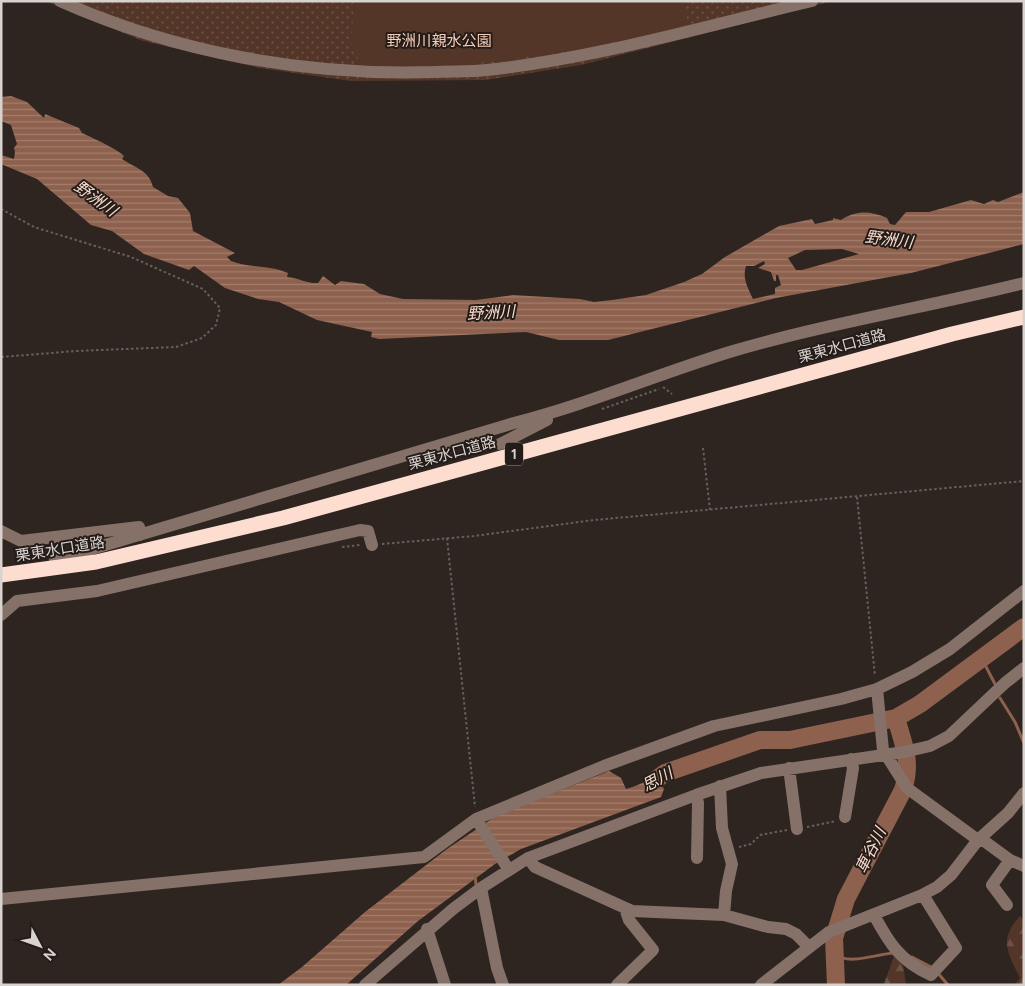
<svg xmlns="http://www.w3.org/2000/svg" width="1025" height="986" font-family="Figtree,'Noto Sans JP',sans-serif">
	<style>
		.grass { fill: url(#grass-dots) }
		.forest { fill: url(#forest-firs) }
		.pitch { fill: #543629 }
		.water { fill: url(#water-rules); fill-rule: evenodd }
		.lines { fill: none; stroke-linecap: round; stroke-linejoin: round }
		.stream { stroke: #8d614d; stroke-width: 3 }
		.river { stroke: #8d614d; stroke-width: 18 }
		.path { stroke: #675f5b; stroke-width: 2; stroke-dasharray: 2.5 2.5; stroke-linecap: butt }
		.minor { stroke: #857168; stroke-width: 12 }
		.highway { stroke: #fcddd0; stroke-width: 15 }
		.labels { text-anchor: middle; stroke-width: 4; stroke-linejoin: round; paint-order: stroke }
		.shield { fill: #241c18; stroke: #a39c99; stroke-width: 1 }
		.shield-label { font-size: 14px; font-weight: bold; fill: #d9d3d0 }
		.park-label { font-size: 15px; fill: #f8ccb8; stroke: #241c18 }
		.street-label { font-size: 15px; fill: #d9d3d0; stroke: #241c18 }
		.water-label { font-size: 16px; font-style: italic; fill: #f8dacd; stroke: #241c18 }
	</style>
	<defs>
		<pattern id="grass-dots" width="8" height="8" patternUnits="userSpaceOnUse" patternTransform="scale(1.25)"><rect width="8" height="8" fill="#543629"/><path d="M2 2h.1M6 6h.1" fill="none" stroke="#6c5247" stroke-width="1.8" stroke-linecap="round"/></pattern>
		<pattern id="forest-firs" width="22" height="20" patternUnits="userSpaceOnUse" patternTransform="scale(1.25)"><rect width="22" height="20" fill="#543629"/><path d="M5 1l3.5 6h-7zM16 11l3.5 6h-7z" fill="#6c5247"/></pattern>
		<pattern id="water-rules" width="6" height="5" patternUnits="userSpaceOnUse" patternTransform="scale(1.25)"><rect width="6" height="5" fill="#8d614d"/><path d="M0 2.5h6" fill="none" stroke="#a27e6e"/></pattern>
	</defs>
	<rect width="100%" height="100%" fill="#2e2521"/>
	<!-- grass -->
	<path class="grass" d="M45,1H833L581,65L486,80L351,81L260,68L143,41Z"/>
	<!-- forest -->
	<path class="forest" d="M1020,916L1024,919V985H1014L1020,978C1008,953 998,940 1020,916Z
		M894,956L903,965L906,985L884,984Z"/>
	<!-- pitch -->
	<path class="pitch" d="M354,1H684L688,26L579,50L468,64L365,68L351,48Z"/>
	<!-- water -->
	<path class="water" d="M11,96L27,102L44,118L45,114L79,128L82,133C91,137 119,150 124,156L122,159C135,168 149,170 153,187L168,196L178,198L190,213L193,231L235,253L227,257L231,261C249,268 270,265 288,273L287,277C298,278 309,284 318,283L323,276L335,285L341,281L364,284L380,294L403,299L476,300L513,295L580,299L594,302L612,300L646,295L684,282L702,274L725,257L779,226L812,219L815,224L833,220V218L841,220C857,210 870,211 887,218L890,224L895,225L906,212H929L971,200L984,204L993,200L998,202L1024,192V244L911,273L776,298L608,340H559L526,332L379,339L371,337L372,332L317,320L279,302L258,299L225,288L194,266L189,270L144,254L112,231L91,225L37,179L1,164V155L14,159L15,152L14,148L17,144L11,125L1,121V97ZM842,249L859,254L802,270H796L788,258L805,250ZM764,261L765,264L758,268L771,272L774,281H776V275H778L781,285L775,288V294L753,299C748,288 742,278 746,266H754Z
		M675,768L660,782L664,789L661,797L521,849L495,864L418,921L346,985H278L302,967L365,912L447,849L496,816L609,771L621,778L626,789C644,785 658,772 675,768Z"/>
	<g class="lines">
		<!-- stream -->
		<path class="stream" d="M982,659L996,686
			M1000,698L1015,722L1024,743
			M475,875L476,884
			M835,955C851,965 876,954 894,953
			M912,957L933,968
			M937,972L948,985"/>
		<!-- river -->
		<path class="river" d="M654,781L665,773L760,740H790L896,718L920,704L1024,627
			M836,985L834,938L846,899L903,790C912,762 904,746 896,718"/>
		<!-- path -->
		<path class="path" d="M1,209L34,227L131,257L203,289L220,308L216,325L202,338L176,347L76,351L1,357
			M663,387L672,394
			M602,409L659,389
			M703,448L710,510
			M857,497L875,676
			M447,538L475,807
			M382,544L474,536L594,520L1024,481
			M342,547L360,545
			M807,827L836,821
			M739,847L751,844L760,835L787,830"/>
		<!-- minor -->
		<path class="minor" d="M60,1C177,53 306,76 433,72C451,71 470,72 487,70C597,58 705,26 812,1
			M500,444L547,420
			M1,531L21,541L139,527L140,535
			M55,560L514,423C589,404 660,373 733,351C829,323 927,307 1024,283
			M1,615L17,601L97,591L360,530L368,531L372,545
			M877,689L883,750L907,788L978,840
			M789,768L797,829
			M720,786L722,828L732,864L726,891L724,915
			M696,795L698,803L697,858
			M845,817L853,768L851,759
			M476,819L509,870
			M980,838L1010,860
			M528,858L535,867L632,911L724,915L768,927L786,929L796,934L809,947
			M481,888L497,968L503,985
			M1,899L424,857L476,819L604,766L714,726L841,699L877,689L912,672L950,649L1024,591
			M1007,905L992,885L1010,860L1024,866
			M874,915C889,943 900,961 931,975L956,948L923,895
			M427,929L445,985
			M365,985L453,909L481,888L528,858L696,795L761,773L904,752L930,746L949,736L1005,683L1024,668
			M617,985L653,950L629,920L625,908
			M761,985L829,932L922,895L937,887L951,875L978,840L1008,813L1024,793"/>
		<!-- highway -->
		<path class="highway" d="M1,575L96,562L283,518L952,334L1024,317"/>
	</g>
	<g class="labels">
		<!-- shield labels -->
		<rect class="shield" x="505" y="442.5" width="18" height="23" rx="4"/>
		<g class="shield-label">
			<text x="514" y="459">1</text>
		</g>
		<!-- park labels -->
		<g class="park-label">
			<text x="439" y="46">野洲川親水公園</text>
		</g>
		<!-- street labels -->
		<g class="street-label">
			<text transform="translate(842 346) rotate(-15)" y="5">栗東水口道路</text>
			<text transform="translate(452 453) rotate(-15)" y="5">栗東水口道路</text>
			<text transform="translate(60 549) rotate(-9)" y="5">栗東水口道路</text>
		</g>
		<!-- water labels -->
		<g class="water-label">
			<text transform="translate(96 198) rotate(36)" y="6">野洲川</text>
			<text transform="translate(889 239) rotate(7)" y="6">野洲川</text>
			<text transform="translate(491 312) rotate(-3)" y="6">野洲川</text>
			<text transform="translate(657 779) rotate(-28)" y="6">思川</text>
			<text transform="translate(870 850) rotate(-64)" y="6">車谷川</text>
		</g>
	</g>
	<!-- border -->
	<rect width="1025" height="986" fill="none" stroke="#d9d3d0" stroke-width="5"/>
	<!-- north arrow -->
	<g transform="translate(40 946) rotate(131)" stroke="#241c18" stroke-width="4" paint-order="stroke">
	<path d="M0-4L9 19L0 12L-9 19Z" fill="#d9d3d0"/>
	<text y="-8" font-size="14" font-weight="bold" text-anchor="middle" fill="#d9d3d0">N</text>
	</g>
</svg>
